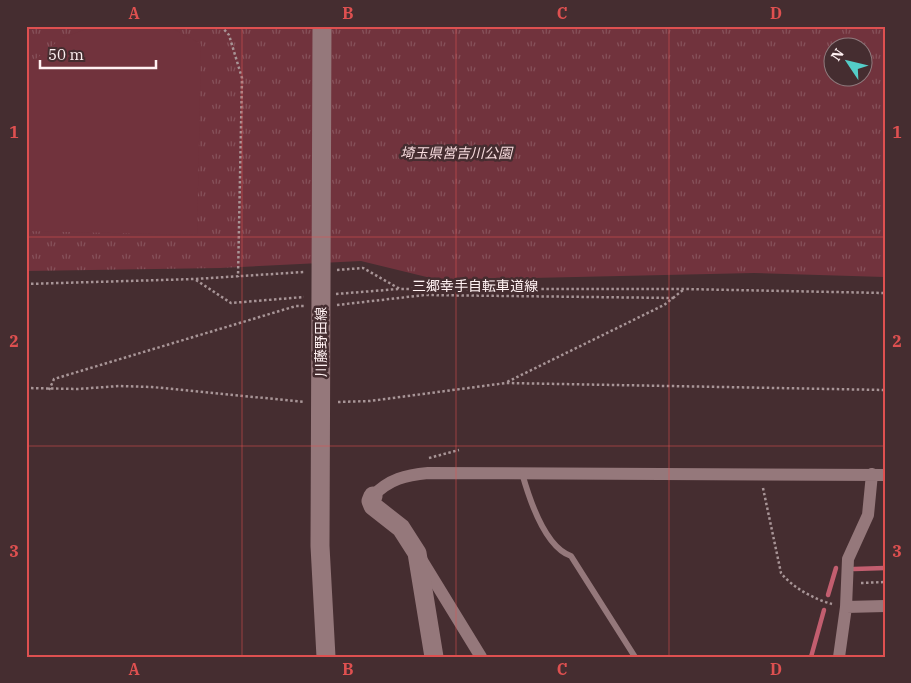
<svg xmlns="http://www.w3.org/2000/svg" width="911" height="683" font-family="'IBM Plex Serif','Noto Sans JP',serif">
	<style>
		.park { fill: url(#park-tufts); fill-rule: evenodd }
		.pitch { fill: #71333d }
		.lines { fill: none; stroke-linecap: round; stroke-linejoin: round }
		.stream { stroke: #c25e6f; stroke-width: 4.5 }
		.path { stroke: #a89597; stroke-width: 2.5; stroke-dasharray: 2.5 2.5; stroke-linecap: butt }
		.lane { stroke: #95787b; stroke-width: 6 }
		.street { stroke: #95787b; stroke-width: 12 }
		.secondary { stroke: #95787b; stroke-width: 19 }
		.grid { fill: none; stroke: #de5050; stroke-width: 1; stroke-opacity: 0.55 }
		.labels { text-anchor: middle; stroke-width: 5; stroke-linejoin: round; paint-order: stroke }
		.park-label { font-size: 14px; font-style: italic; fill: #f8dcde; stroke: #452d30 }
		.street-label { font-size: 14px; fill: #fff1f2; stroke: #452d30 }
		.neatline { fill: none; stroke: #de5050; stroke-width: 2 }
		.grid-label { font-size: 16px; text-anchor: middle; font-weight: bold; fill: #de5050 }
	</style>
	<defs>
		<pattern id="park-tufts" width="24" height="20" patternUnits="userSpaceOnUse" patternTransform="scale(1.25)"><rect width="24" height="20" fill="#71333d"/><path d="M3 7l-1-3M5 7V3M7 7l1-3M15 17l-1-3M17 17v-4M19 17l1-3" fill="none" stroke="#86515a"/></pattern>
	</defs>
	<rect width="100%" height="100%" fill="#452d30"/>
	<!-- park -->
	<path class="park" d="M26,26H885V277L754,273L439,280L361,261L220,268L26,271ZM834,48H864V78H834Z"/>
	<!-- pitch -->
	<path class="pitch" d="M94,26H162L172,28L201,44L197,235L26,231V67L62,38Z"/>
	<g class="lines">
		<!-- stream -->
		<path class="stream" d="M854,569L885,568
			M828,595L836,568
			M811,657L824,610"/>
		<!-- path -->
		<path class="path" d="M221,26L229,35L242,78L238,277
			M337,270L363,268L400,289H684L885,293
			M196,280L231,303L304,297
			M26,284L195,279L304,272
			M336,294L398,289
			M673,298L683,290
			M337,305L425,295L673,298L664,305L507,382
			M26,388L78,389L119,386L152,387L305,402
			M49,390L54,379L296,306H304
			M338,402L370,401L506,383L885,390
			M429,458L459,450
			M763,488L781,573C793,588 814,599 832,604
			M861,583L885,582"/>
		<!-- lane -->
		<path class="lane" d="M522,473C529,498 545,547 571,556L635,657"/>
		<!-- street -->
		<path class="street" d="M373,496C389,479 406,475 428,473L885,475
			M421,559L481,657
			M846,607L885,606
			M839,657L846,607L848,559L868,515L872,474"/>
		<!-- secondary -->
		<path class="secondary" d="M322,26L320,546L326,657
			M373,496L371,501L373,506L401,528L417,553L434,657"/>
	</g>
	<!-- grid -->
	<path class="grid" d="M242,26V657M456,26V657M669,26V657M26,237H885M26,446H885"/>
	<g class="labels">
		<!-- park labels -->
		<g class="park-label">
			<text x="456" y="158">埼玉県営吉川公園</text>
		</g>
		<!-- street labels -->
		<g class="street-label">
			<text x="475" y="291">三郷幸手自転車道線</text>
			<text transform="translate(321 342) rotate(-90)" y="5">川藤野田線</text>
		</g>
	</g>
	<!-- border -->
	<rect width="911" height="683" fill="none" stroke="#452d30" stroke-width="55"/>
	<!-- north arrow -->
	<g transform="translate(848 62) rotate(305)"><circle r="24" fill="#452d30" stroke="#8f7b7e"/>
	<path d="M0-4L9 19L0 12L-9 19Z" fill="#54cdc8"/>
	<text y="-8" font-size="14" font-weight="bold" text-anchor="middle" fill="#fff1f2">N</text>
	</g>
	<!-- scale -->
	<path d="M40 60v8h116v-8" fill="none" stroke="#fff1f2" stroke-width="2.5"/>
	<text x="48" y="60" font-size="15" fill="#fff1f2" stroke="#452d30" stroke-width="4" paint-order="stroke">50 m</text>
	<rect x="28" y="28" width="856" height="628" class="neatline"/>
	<g class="grid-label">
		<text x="134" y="19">A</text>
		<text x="348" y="19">B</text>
		<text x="562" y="19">C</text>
		<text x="776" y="19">D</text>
		<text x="14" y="138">1</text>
		<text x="897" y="138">1</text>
		<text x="14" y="347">2</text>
		<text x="897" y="347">2</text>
		<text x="14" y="557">3</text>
		<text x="897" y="557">3</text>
		<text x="134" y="675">A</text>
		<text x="348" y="675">B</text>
		<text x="562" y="675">C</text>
		<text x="776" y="675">D</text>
	</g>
</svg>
